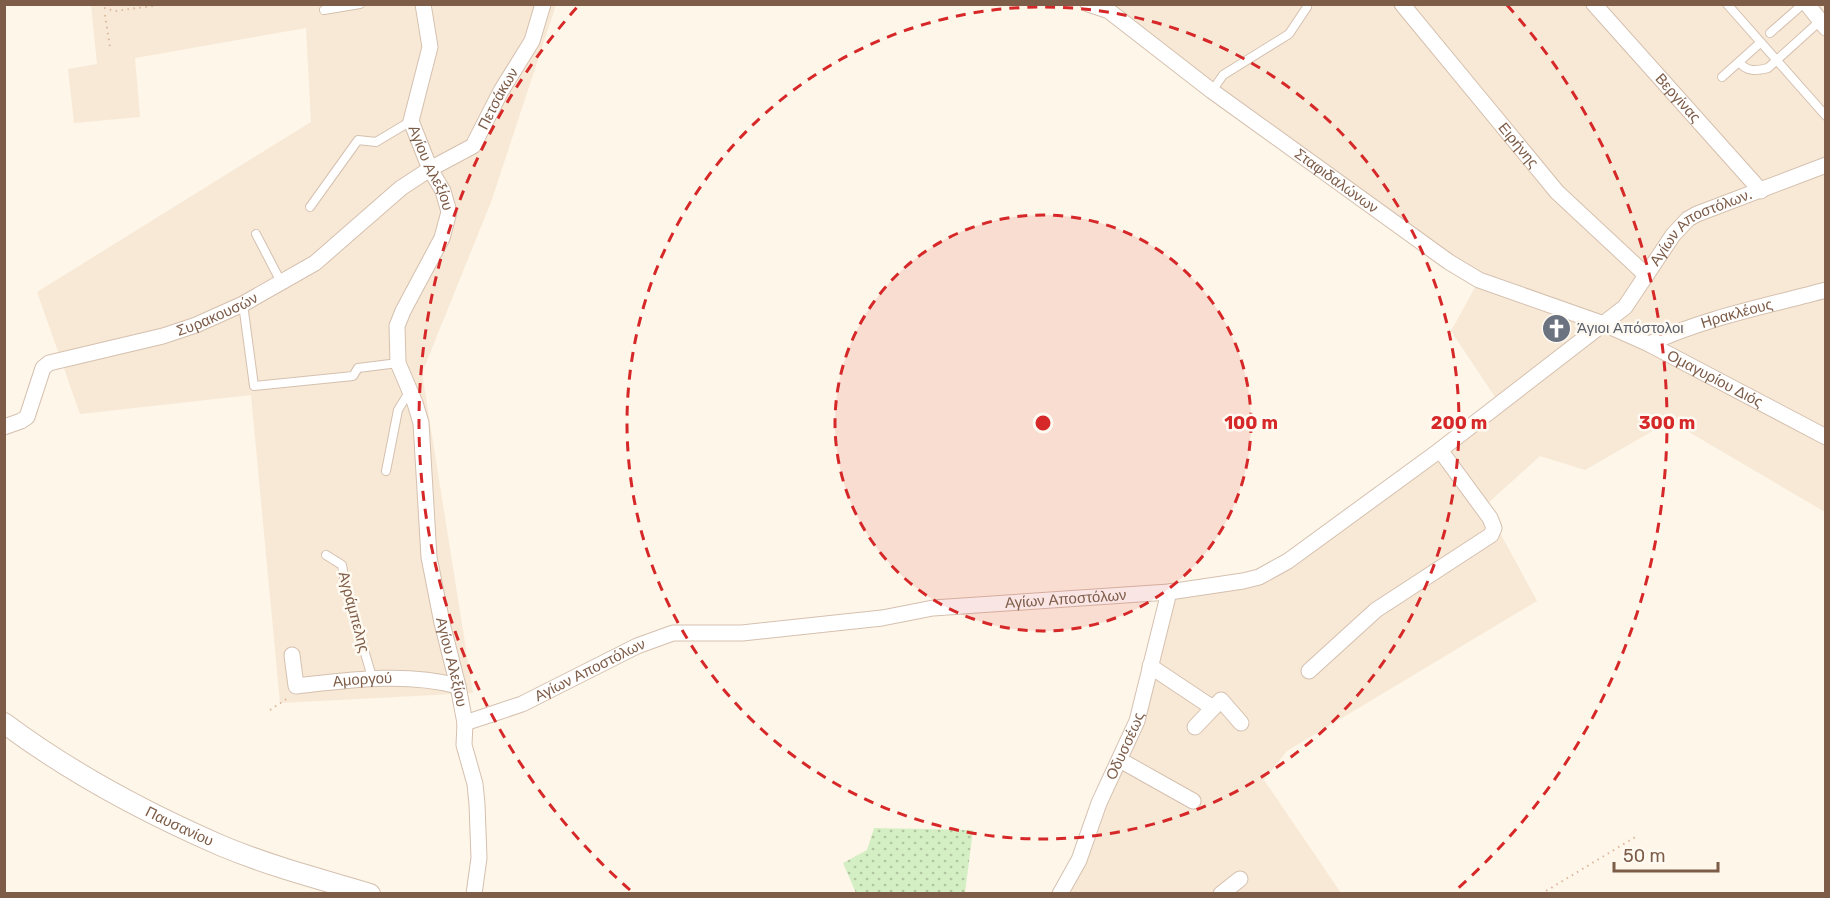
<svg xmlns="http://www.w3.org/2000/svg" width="1830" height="898" font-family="Rubik,sans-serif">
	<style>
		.residential { fill: #f7e9d6 }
		.grass { fill: url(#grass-dots) }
		.building { fill: url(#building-cross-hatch) }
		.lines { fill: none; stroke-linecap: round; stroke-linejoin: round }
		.service-casing { stroke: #d5c0af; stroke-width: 10 }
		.minor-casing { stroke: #d5c0af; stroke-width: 17 }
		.tertiary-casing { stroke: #d5c0af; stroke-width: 22 }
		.path { stroke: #ddb89f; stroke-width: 2; stroke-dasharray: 1.5 4.5; stroke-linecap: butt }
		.service { stroke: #fff; stroke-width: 8 }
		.minor { stroke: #fff; stroke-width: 15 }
		.tertiary { stroke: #fff; stroke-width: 20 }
		.ring { fill: none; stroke: #d62828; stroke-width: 3; stroke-dasharray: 10 8 }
		.labels { text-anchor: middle; stroke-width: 5; stroke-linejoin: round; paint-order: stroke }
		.street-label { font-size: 15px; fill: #7d5c48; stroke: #fffaf1 }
		.worship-label { font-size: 15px; fill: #5b616d; stroke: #fffaf1; text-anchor: start }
		.centre { fill: #d62828; stroke: #fffaf1; stroke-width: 3 }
		.ring-label { font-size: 18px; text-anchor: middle; font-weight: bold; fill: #d62828; stroke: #fffaf1; stroke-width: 5; stroke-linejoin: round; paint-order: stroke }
	</style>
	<defs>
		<pattern id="grass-dots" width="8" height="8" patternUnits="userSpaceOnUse" patternTransform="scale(1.5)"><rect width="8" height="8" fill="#d5efc4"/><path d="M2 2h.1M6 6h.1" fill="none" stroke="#b2c5a1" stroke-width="1.8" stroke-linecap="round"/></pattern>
		<pattern id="building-cross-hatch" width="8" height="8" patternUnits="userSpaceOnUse" patternTransform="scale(1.5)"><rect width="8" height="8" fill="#f7d5bd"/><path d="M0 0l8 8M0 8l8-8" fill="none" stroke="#cdb09c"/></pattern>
	</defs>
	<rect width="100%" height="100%" fill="#fef6e9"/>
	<!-- residential -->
	<path class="residential" d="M91,5H556L491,202L422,373L473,693L280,703L251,395L80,414L37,292L311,122L306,28L135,58L140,117L74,123L68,69L97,64Z
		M1111,5H1825V512L1670,421L1585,470L1540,456L1488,503L1498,529L1537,601L1287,751L1264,780L1341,893L1060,894L1120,760L1169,592L1259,577L1499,403L1451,331L1479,280L1212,91Z"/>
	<!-- grass -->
	<path class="grass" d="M874,828L973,830L965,893H856L843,863L867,850Z"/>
	<!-- building -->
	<path class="building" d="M1555,317L1561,319L1570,329L1556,341L1543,327Z"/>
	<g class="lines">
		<defs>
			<path id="service" d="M1727,4L1826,116
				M324,10L360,4
				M1770,33L1803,4
				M1739,62C1747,72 1756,71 1768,68L1820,21
				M1722,77L1760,43
				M1212,91L1223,75L1289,34L1307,7
				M310,207L358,140L376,142L411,121
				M256,234L281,282
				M243,304L254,386L353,376L358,368L398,363
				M386,471L398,410L409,392
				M326,555L342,565L346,589L372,677"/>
			<g id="minor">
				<path id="s1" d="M423,4L430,47L411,121L430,169L443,191L449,212L442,238L403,311L397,326L398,363L415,403L421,423L429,557L442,623L458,686L465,723L464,745L475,784L477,804L479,858L474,894"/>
				<path id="s2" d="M1088,4L1109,11L1212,91L1449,262L1479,280L1604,324L1649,344L1826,437"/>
				<path id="s3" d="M1402,4L1557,192L1646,275"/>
				<path id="s4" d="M1594,4L1761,191"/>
				<path d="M1807,4L1826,28"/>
				<path id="s5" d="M1649,344C1704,318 1767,306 1826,290"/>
				<path id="s6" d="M4,427L21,421L27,417L43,368L49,363L163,336L196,325L243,304L315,263L401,188L430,169L473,146L501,91L532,41L543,4"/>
				<path id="s7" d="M292,655L296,686C350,680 405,672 458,686"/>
				<path d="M1150,666L1213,708L1195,727"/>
				<path d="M1309,671L1376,610L1491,535L1494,528L1490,518L1440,450"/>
				<path d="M1213,708L1221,700L1241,723"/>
				<path id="s8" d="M465,723L522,704L637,646L673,633H742L882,618L933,608L1169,592L1243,581L1259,577L1288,561L1440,450L1625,307L1673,235L1688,219L1697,214L1826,165"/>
				<path d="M1120,760L1193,801"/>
				<path id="s9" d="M1060,894L1079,860L1099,803L1137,721L1169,592"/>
				<path d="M1221,894L1240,879"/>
			</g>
			<g id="tertiary">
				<path id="s10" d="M4,723C71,773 146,813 222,846C270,866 320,879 370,894"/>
			</g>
		</defs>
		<!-- service casing -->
		<use href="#service" class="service-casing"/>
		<!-- minor casing -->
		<use href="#minor" class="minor-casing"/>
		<!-- tertiary casing -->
		<use href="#tertiary" class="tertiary-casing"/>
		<!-- path -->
		<path class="path" d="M104,8L115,11L167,4
			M105,15L110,47
			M270,710L288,698
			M1541,894L1637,836"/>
		<!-- service -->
		<use href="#service" class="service"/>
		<!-- minor -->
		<use href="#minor" class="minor"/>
		<!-- tertiary -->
		<use href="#tertiary" class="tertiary"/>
	</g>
	<!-- distance rings -->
	<circle cx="1043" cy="423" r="208" fill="#d62828" fill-opacity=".12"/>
	<g class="ring">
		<circle cx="1043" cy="423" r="208"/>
		<circle cx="1043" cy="423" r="416"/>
		<path d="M630 890A624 624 0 0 1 579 5M1507 5A624 624 0 0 1 1456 890"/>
	</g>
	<!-- icons -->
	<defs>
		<symbol id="church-disc" viewBox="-11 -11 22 22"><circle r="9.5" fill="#6b7280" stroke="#fffaf1"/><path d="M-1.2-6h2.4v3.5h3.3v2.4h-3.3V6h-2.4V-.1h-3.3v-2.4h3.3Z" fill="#fff"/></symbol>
	</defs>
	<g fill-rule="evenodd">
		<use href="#church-disc" x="1540" y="312" width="33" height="33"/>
	</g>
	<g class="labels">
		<!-- street labels -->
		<g class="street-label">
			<text dy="5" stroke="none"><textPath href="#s6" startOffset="622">Πετσάκων</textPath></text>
			<text dy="5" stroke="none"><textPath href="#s4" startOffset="126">Βεργίνας</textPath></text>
			<text dy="5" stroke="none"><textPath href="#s3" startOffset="183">Ειρήνης</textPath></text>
			<text dy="5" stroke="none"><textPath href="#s1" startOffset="171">Αγίου Αλεξίου</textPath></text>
			<text dy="5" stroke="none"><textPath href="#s2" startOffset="306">Σταφιδαλώνων</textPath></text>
			<text dy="5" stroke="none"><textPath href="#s8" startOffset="1386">Αγίων Αποστόλων.</textPath></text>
			<text dy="5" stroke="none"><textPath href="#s6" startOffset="260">Συρακουσών</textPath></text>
			<text dy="5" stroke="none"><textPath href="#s5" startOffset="93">Ηρακλέους</textPath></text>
			<text dy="5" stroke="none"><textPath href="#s2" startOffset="736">Ομαγυρίου Διός</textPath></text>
			<text dy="5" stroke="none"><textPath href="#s8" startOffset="622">Αγίων Αποστόλων</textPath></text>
			<text transform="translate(354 612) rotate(75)" y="5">Αγράμπελης</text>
			<text dy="5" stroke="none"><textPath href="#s1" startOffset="688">Αγίου Αλεξίου</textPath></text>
			<text dy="5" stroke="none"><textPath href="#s8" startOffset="136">Αγίων Αποστόλων</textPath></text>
			<text dy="5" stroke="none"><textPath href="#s7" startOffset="98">Αμοργού</textPath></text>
			<text dy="5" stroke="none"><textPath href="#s9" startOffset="162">Οδυσσέως</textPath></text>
			<text dy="5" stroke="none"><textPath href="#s10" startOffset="204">Παυσανίου</textPath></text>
		</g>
		<!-- worship labels -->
		<g class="worship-label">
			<text x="1577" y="333">Άγιοι Απόστολοι</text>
		</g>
	</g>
	<circle cx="1043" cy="423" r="9" class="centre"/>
	<g class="ring-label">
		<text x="1251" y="429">100 m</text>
		<text x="1459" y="429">200 m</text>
		<text x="1667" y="429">300 m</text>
	</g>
	<!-- border -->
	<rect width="1830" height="898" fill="none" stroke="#7d5c48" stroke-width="12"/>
	<!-- scale -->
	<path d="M1614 862v9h104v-9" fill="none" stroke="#7d5c48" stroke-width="3"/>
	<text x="1623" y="862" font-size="18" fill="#7d5c48" stroke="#fffaf1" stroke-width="4.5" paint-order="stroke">50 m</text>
</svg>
